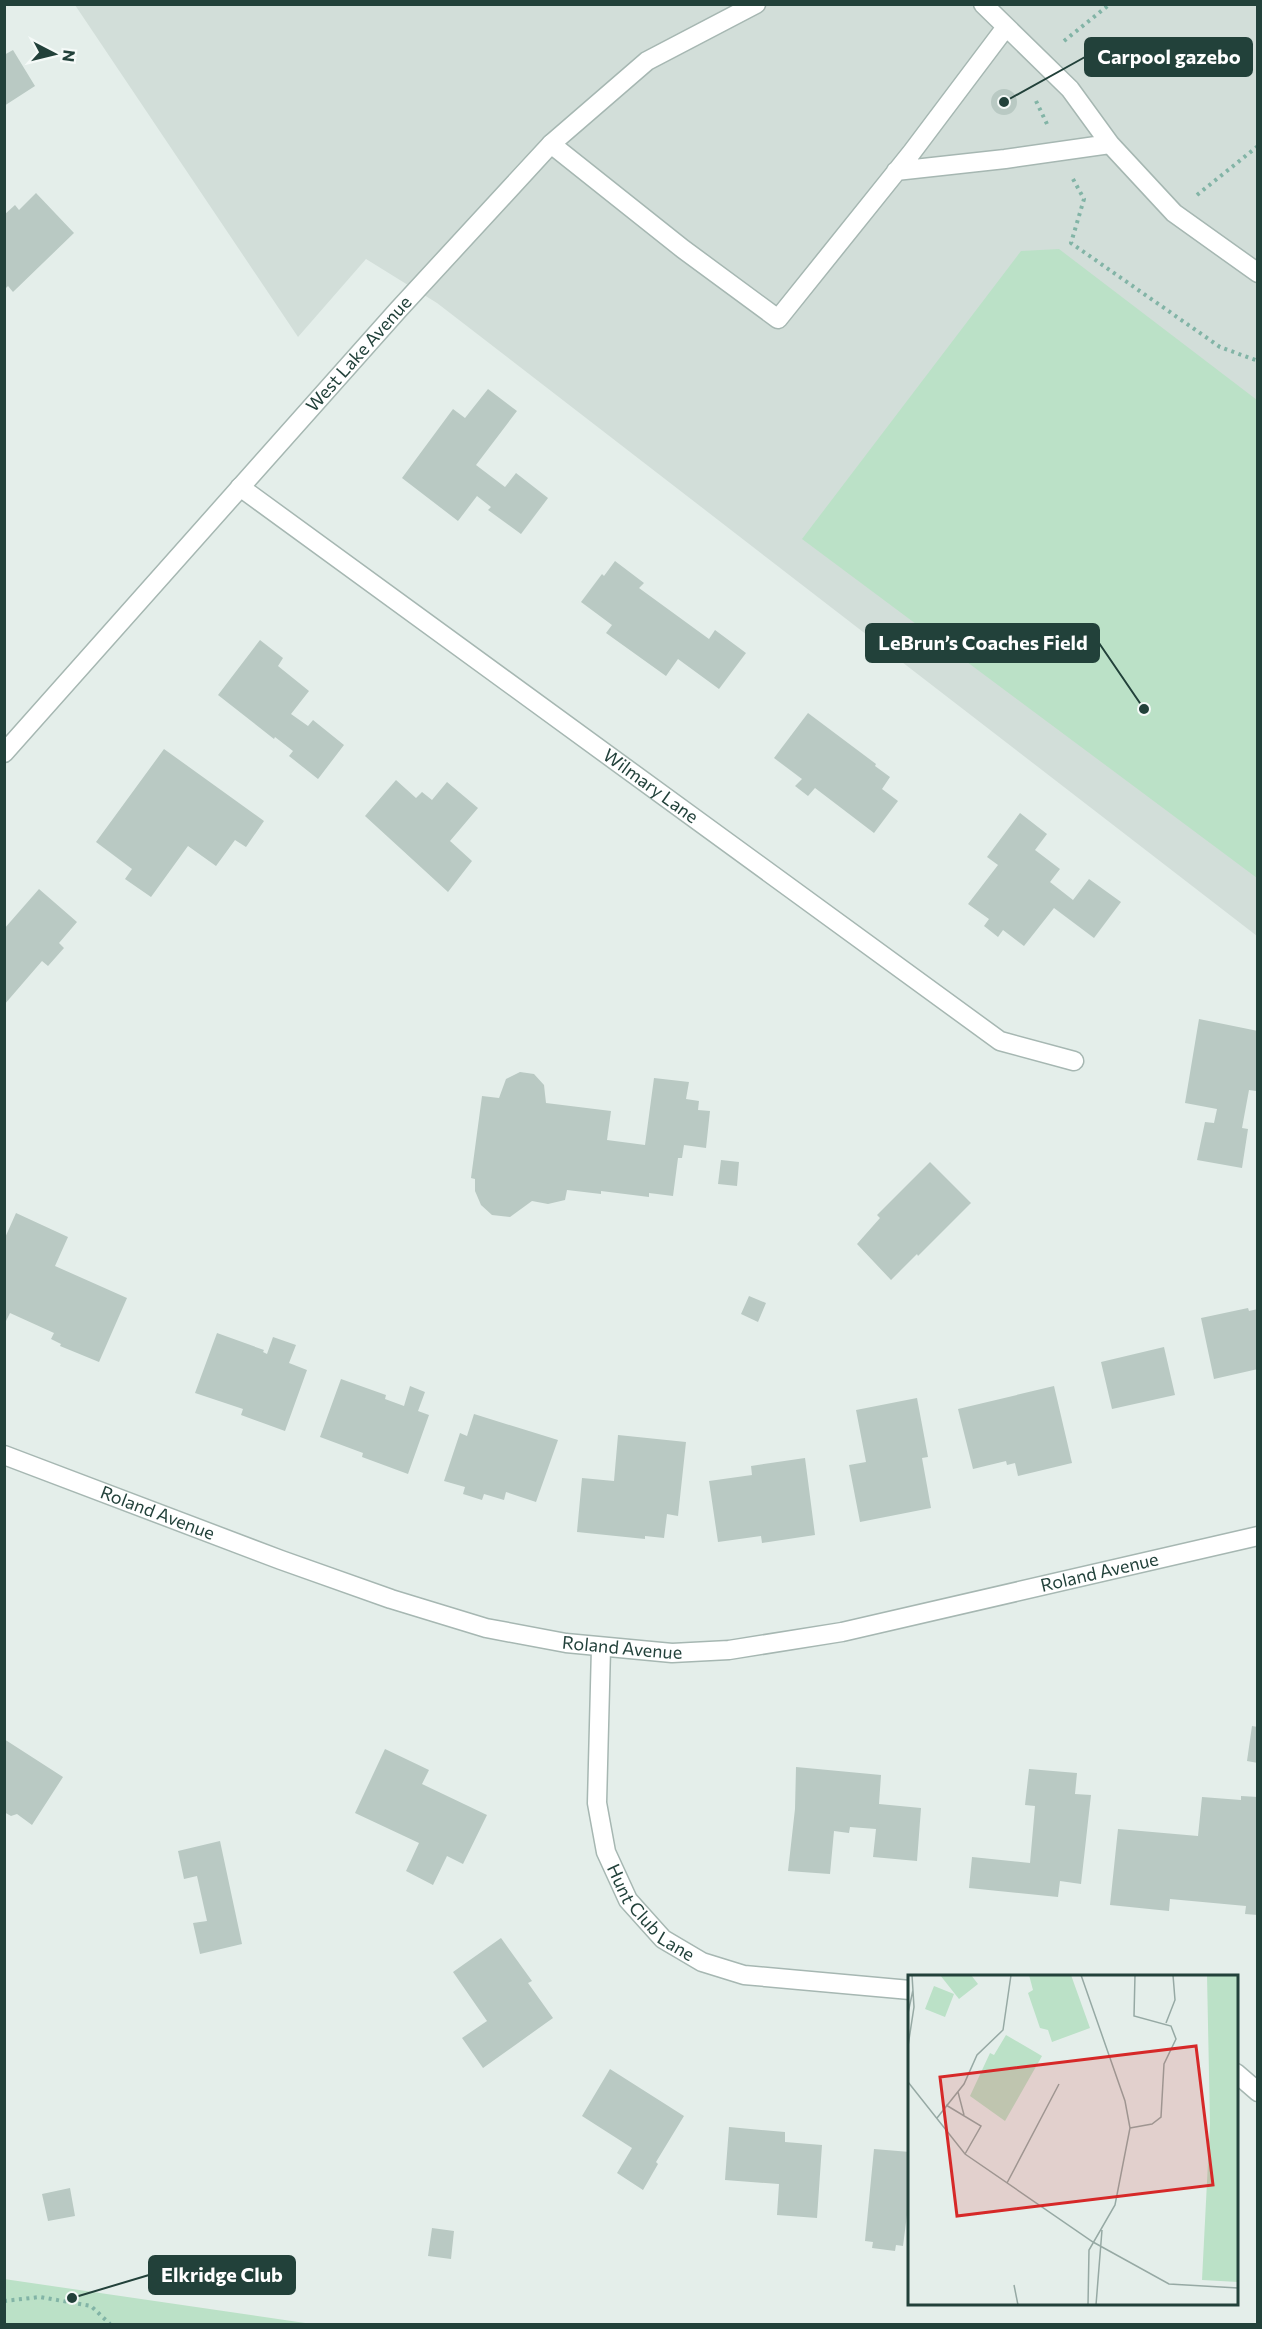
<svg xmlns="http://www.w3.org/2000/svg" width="1262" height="2329" font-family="Commissioner,sans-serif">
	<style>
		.built { fill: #d2ded9 }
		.green { fill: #bbe1c7 }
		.building { fill: #b9c9c3 }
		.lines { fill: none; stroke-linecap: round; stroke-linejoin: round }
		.service-casing { stroke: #a6b7b2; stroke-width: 21 }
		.minor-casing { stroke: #a6b7b2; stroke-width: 21 }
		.tertiary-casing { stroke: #a6b7b2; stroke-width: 21 }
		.path { stroke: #82b4a6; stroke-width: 4; stroke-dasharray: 3 4.5; stroke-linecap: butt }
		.service { stroke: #fff; stroke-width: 18 }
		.minor { stroke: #fff; stroke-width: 18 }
		.tertiary { stroke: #fff; stroke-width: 18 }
		.labels { text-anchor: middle; stroke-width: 4.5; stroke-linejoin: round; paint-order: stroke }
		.street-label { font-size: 18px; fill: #22413a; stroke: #f5faf8 }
		.inset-road { fill: none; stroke: #96a9a4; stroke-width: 1.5 }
		.view { fill: #d62828; fill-opacity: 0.15; stroke: #d62828; stroke-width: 3 }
		.inset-edge { fill: none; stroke: #22413a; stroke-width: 3 }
		.leader { fill: none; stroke: #22413a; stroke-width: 2 }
		.callout-dot { fill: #22413a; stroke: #f5faf8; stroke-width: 2 }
		.callout { fill: #22413a; stroke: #22413a; stroke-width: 2 }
		.callout-label { font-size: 20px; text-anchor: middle; font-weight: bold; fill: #fff }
	</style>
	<rect width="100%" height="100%" fill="#e4eeea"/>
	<!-- built -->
	<path class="built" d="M75,5H1257V936L437,303L366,259L298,337Z"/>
	<!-- green -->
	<path class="green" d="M1059,249L1257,400V878L802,539L1021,251Z
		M4,2279L312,2324H5Z"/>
	<!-- building -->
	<path class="building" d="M13,50L35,86L4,106V55Z
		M991 102a13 13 0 1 1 26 0a13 13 0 1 1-26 0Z
		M36,193L74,233L13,292L8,286L4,290V215L15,205L19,210Z
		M488,389L517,411L476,465L505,487L516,473L548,498L521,534L488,510L491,507L477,496L458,521L402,478L453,409L465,418Z
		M615,561L644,583L639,588L709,639L715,630L746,653L719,689L678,659L666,676L606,633L612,625L581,602L602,574L604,576Z
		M260,640L283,658L278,666L309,691L291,714L308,726L313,720L344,745L318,779L289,756L293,751L275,737L274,739L218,695Z
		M808,713L876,764L875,766L890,777L882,789L898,801L874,833L815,788L808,796L795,786L802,779L774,758Z
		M164,749L264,821L246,847L235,840L216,866L188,846L151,897L125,879L132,869L96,842Z
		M396,780L416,798L422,792L432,800L447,782L478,808L450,841L472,861L448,892L365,816Z
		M1020,813L1047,834L1035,850L1060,869L1050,882L1073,900L1089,879L1121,902L1094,938L1054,908L1024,946L1003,930L998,937L984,926L989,919L968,904L998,865L987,857Z
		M39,889L77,922L59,943L64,948L48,966L42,961L4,1005V929Z
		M1199,1019L1258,1031V1085L1256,1091L1249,1090L1242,1128L1248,1129L1242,1168L1197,1160L1205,1122L1214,1123L1217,1109L1185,1103Z
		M520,1072L534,1074L544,1085L546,1103L611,1111L607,1140L645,1145L654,1078L689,1082L686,1099L699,1101L698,1110L710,1111L706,1148L684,1145L682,1158H678L673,1196L649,1193V1197L601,1191V1194L567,1190L565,1200L548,1204L532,1201L510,1217L492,1215L481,1205L475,1191V1179L471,1178L482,1096L499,1098L506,1079Z
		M721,1160L739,1162L737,1186L718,1184Z
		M930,1162L971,1203L918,1256L917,1254L891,1280L857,1244L880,1218L877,1215Z
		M16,1213L68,1237L55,1266L127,1298L99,1362L60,1346L61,1344L51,1339L54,1333L10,1313L4,1325V1240Z
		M749,1296L766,1303L758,1322L741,1314Z
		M1248,1308L1249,1311L1258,1309V1369L1214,1379L1201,1318Z
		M217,1333L264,1350L263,1352L267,1354L273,1337L296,1345L289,1363L307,1370L285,1431L241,1415L243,1409L195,1393Z
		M1164,1347L1175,1395L1112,1409L1101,1362Z
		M341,1379L386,1395L385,1399L404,1406L410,1386L425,1392L418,1411L429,1415L408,1474L362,1457L363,1453L320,1437Z
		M1054,1386L1072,1463L1018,1476L1015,1463L1007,1465L1006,1461L973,1469L958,1409Z
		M917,1398L928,1457L922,1458L931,1508L860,1522L849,1465L866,1462L856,1410Z
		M474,1414L558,1440L536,1502L506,1492L504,1500L484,1494L482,1500L463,1494L465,1487L444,1481L460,1433L467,1436Z
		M618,1435L686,1442L678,1516L667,1514L664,1538L645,1536V1539L577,1532L582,1478L614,1481Z
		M805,1458L815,1535L762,1543L761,1536L718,1542L709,1481L752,1475L751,1466Z
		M1252,1726L1258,1727V1763L1247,1761Z
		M4,1739L63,1777L32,1825L17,1814L11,1816L4,1812Z
		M385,1749L429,1770L422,1784L487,1815L463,1864L447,1856L433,1885L406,1871L419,1843L355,1813Z
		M796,1767L881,1775L879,1804L921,1808L917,1861L873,1857L876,1829L850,1827L849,1833L834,1831L830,1874L788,1871L795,1809Z
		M1029,1769L1077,1773L1075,1794L1091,1795L1081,1884L1060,1881L1058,1897L969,1888L972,1857L1030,1863L1035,1806L1025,1805Z
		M1241,1796L1258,1797V1915L1245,1914L1246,1906L1170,1899L1169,1911L1110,1905L1118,1829L1198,1836L1202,1797L1241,1800Z
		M220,1841L242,1944L200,1954L193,1923L207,1921L197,1876L184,1879L178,1851Z
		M501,1938L532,1981L528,1983L553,2018L483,2068L462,2038L487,2021L453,1972Z
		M610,2069L684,2116L656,2162L658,2164L643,2190L617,2173L632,2148L582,2116Z
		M729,2127L785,2132V2142L822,2145L817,2218L777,2215L779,2184L725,2180Z
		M874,2149L910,2152V2215H907L903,2246L896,2245L895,2251L872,2248L873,2242L865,2241Z
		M70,2188L75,2216L48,2221L42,2194Z
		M432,2228L454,2231L451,2259L428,2256Z"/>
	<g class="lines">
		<defs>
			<path id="service" d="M983,4L1070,89L1110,144L1174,213L1258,273
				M551,144L683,249L778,319L912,152L1006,27
				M896,171L1005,159L1110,144"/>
			<g id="minor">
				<path id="s1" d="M240,487L1000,1041L1074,1061"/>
				<path id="s2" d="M4,1455L281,1560L391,1599L486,1628L566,1643L672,1653L729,1650L842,1632L1258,1536"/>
				<path id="s3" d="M601,1648L597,1803L606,1852L628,1900L663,1939L702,1962L744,1975L910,1990"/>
				<path d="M1236,2073L1258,2092"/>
			</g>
			<g id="tertiary">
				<path id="s4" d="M4,753L398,310L551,144L647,61L756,4"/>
			</g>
		</defs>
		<!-- service casing -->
		<use href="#service" class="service-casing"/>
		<!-- minor casing -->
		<use href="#minor" class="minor-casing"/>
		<!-- tertiary casing -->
		<use href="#tertiary" class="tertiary-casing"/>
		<!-- path -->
		<path class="path" d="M1064,41L1110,4
			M1036,101L1047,124
			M1073,179L1084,199L1071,243L1220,347L1258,361
			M1197,195L1258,146
			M4,2301L40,2297L91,2306L110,2324"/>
		<!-- service -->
		<use href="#service" class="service"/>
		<!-- minor -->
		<use href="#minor" class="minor"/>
		<!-- tertiary -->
		<use href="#tertiary" class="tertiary"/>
	</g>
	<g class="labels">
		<!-- street labels -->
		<g class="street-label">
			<text dy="6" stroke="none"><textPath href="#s4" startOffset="534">West Lake Avenue</textPath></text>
			<text dy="6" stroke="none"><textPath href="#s1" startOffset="508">Wilmary Lane</textPath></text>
			<text dy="6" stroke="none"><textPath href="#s2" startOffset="164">Roland Avenue</textPath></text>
			<text dy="6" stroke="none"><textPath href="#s2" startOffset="1136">Roland Avenue</textPath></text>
			<text dy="6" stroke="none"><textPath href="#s2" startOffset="650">Roland Avenue</textPath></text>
			<text dy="6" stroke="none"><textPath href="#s3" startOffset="282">Hunt Club Lane</textPath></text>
		</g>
	</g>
	<!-- overview -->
	<g transform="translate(908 1975)">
		<rect width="330" height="330" fill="#e4eeea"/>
		<path d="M32,0H63L70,9L51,24ZM121,0H163L182,53L144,67L140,55L132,53L120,18L125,15ZM299,0H330V307L294,305L302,148ZM26,11L46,19L37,42L17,34ZM98,60L134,81L97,146L62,121L82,78L86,80Z" fill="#bbe1c7"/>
		<path class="inset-road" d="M173,0L217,126L222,153L207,230L181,275L180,330M0,38L5,15M258,48L267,25L265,0M0,71L6,32L4,0M0,107L57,179L185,267L261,309L330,313M50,117L56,140M38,130L73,151L57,179M29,143L56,109L69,80L95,55L103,0M222,153L244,149L253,142L256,89L268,64L263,51L226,41L227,0M99,208L151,109M106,310L110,330M188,330L194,255"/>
		<path class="view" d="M288,71L305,210L49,241L32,102Z"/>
		<rect width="330" height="330" class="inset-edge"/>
	</g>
	<!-- callouts -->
	<path class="leader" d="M1004 102L1085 57M1144 709L1099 643M72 2298L149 2275"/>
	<g class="callout-dot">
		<circle cx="1004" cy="102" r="6"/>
		<circle cx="1144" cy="709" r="6"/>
		<circle cx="72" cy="2298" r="6"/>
	</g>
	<g class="callout">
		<rect x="1085" y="38" width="167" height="38" rx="6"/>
		<rect x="866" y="624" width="233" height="38" rx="6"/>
		<rect x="149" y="2256" width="146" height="38" rx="6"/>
	</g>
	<g class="callout-label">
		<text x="1169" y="64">Carpool gazebo</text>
		<text x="983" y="650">LeBrun’s Coaches Field</text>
		<text x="222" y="2282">Elkridge Club</text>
	</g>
	<!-- border -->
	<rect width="1262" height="2329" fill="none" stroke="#22413a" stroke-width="12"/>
	<!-- north arrow -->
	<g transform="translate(54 54) rotate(97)" stroke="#f5faf8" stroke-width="4.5" paint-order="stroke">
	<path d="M0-4.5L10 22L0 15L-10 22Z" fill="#22413a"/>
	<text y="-9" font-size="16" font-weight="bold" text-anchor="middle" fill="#22413a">N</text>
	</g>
</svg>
